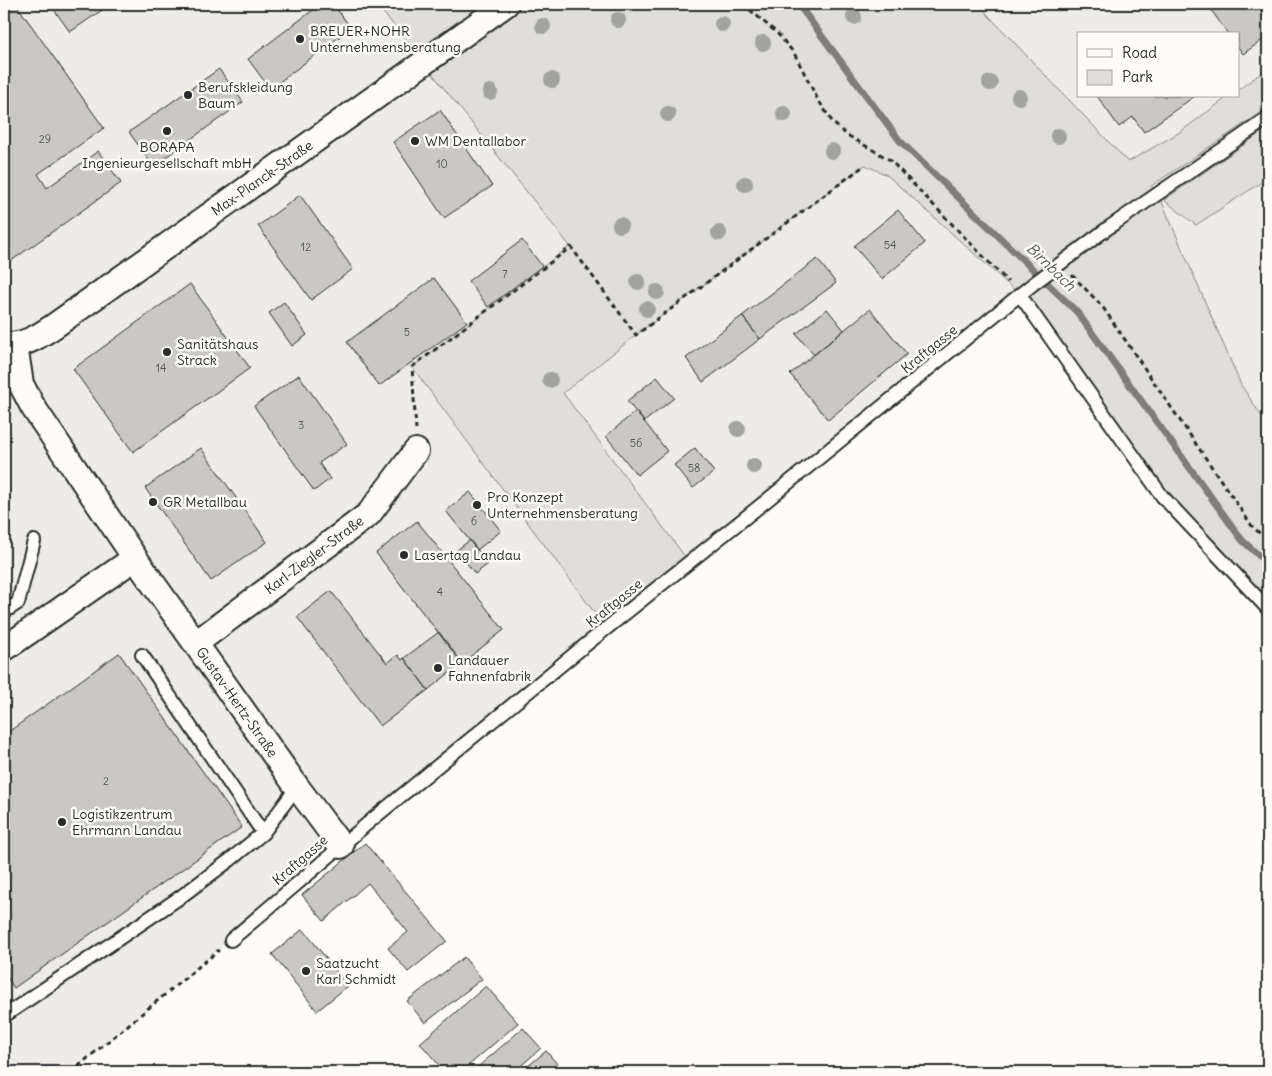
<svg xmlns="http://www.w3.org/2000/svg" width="1272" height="1076" font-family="Delius,sans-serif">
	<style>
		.built { fill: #edece8; fill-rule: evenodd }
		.green { fill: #dfdeda; stroke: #858482 }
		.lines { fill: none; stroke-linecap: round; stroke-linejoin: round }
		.stream { stroke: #7e7d7b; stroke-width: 7 }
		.building { fill: #c9c8c4; stroke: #2b2b2b }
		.service-casing { stroke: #2b2b2b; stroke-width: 16 }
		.minor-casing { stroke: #2b2b2b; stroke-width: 28 }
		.path { stroke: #2b2b2b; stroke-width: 3; stroke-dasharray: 5 4; stroke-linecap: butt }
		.service { stroke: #fdfcf7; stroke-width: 12 }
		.minor { stroke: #fdfcf7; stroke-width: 24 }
		.tree { fill: #a2a29f }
		.poi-dot { fill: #2b2b2b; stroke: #fdfcf7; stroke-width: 2 }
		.labels { text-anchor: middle; stroke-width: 5; stroke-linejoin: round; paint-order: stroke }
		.number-label { font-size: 11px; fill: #525251 }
		.poi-label { font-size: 14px; fill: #2b2b2b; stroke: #fdfcf7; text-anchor: start }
		.street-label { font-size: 14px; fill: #2b2b2b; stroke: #fdfcf7 }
		.water-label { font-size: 15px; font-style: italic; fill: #5b5b5a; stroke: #fdfcf7 }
	</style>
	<rect width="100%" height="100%" fill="#fdfcf7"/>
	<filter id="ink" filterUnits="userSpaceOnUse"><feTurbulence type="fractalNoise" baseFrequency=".02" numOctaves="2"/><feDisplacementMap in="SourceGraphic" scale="10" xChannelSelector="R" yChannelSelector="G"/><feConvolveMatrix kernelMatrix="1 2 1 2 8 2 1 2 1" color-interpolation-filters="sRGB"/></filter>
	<g filter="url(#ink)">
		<!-- built -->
		<path class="built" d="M4,4H1268V426L1241,385L1060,262L231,940L73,1072H4ZM1078,34H1238V96H1078Z"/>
		<!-- green -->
		<path class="green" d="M376,4H980L988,15L1128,162L1180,132L1229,96H1238V90L1268,68V108L1151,186L1158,193L1241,385L1268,426V609L1194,530L1020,295L887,175L865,165L636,335L563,393L689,562L606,628L412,367L570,246L423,62V60Z
			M1268,128V178L1196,225L1164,200Z"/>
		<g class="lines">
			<!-- stream -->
			<path class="stream" d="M798,4L900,141L1077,312L1242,540L1268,564"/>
		</g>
		<!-- building -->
		<path class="building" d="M4,4H16L104,128L38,174L47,188L98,151L121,183L4,266V219L8,216L4,210Z
			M50,4H111L70,32Z
			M321,4H333L351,28L270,89L248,59Z
			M1207,4H1268V36L1243,54L1238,47V34H1228Z
			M219,69L243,102L153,166L129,132Z
			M1097,96H1195L1144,132L1133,117L1119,127Z
			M440,110L492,186L444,218L393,142Z
			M300,195L353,269L311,300L258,226Z
			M898,210L925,243L882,279L854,246Z
			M522,240L542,266L488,307L468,281Z
			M817,259L836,283L760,339L742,316Z
			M434,278L467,322L379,386L347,342Z
			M190,284L250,368L133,452L73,369Z
			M284,302L307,335L292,346L269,313Z
			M827,309L844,330L814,355L796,334Z
			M870,309L907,354L828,420L790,374Z
			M742,316L760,339L703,382L686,358Z
			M299,375L347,444L319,463L330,479L314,491L254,406Z
			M657,377L674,398L644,422L627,401Z
			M636,411L667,451L637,475L606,436Z
			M201,448L267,542L211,581L145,488Z
			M695,448L714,472L693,488L674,465Z
			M470,492L501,531L477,550L446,511Z
			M417,521L504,630L462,663L376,553Z
			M470,540L488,564L475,574L457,550Z
			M331,591L387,663L398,655L402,660L404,658L428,690L380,726L297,617Z
			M439,632L462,663L428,690L404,658Z
			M119,653L242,827L14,988L4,973V735Z
			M365,843L447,941L408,972L388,948L408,932L368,883L324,921L302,895Z
			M303,929L348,986L317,1011L272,954Z
			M464,957L482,979L425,1023L407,1001Z
			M486,986L518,1023L461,1072H445L420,1043Z
			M523,1028L541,1048L514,1072H472Z
			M546,1051L564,1072H521Z"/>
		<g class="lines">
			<defs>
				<path id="service" d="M1020,295L1162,496L1268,609
					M4,612L18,603L34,541
					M142,655L263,833
					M231,940L374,818L578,651L766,501L1033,284L1108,228L1268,118
					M4,1016L179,898L230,860L263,833L297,787"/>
				<path id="minor" d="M4,344C23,348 42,334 57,324L506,4
					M15,345L21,384L33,407L135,558L297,787L341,846
					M196,643L369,514L416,451
					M4,649L135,558"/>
			</defs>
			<!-- service casing -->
			<use href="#service" class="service-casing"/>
			<!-- minor casing -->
			<use href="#minor" class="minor-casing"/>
			<!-- path -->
			<path class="path" d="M743,4L777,33L794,53L817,98L833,123L847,135L890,160L1008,282
				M1072,275L1102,306L1252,526L1268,541
				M416,430L412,367L571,247L636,335L865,165
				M71,1072L219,950"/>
			<!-- service -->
			<use href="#service" class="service"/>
			<!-- minor -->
			<use href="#minor" class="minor"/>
		</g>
		<!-- trees -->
		<g class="tree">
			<circle cx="854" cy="17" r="8"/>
			<circle cx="618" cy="20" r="8"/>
			<circle cx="722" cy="24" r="8"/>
			<circle cx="543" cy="26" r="8"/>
			<circle cx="763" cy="43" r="8"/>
			<circle cx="552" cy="80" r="8"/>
			<circle cx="990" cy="83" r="8"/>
			<circle cx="490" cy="92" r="8"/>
			<circle cx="1019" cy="97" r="8"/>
			<circle cx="668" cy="114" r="8"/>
			<circle cx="784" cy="114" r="8"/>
			<circle cx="1058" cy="136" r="8"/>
			<circle cx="832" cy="151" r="8"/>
			<circle cx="745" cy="184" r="8"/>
			<circle cx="620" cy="225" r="8"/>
			<circle cx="719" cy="233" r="8"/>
			<circle cx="638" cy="282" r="8"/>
			<circle cx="657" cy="292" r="8"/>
			<circle cx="647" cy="309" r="8"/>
			<circle cx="550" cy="380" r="8"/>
			<circle cx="738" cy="429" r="8"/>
			<circle cx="754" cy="466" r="8"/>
		</g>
	</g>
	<!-- markers -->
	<g class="poi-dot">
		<circle cx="300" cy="39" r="5"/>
		<circle cx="188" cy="95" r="5"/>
		<circle cx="167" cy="131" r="5"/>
		<circle cx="415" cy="141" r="5"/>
		<circle cx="167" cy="352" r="5"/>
		<circle cx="153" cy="502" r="5"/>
		<circle cx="477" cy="505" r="5"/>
		<circle cx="404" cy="555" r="5"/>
		<circle cx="438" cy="668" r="5"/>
		<circle cx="62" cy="822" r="5"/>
		<circle cx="306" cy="971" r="5"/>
	</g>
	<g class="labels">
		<!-- number labels -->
		<g class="number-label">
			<text x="45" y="143">29</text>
			<text x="442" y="168">10</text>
			<text x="890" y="249">54</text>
			<text x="306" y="251">12</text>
			<text x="505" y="278">7</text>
			<text x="407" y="336">5</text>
			<text x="161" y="372">14</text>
			<text x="301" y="429">3</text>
			<text x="636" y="447">56</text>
			<text x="694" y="472">58</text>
			<text x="474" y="525">6</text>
			<text x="440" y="596">4</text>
			<text x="106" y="785">2</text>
		</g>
		<!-- poi labels -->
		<g class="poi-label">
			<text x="310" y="36">BREUER+NOHR<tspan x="310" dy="16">Unternehmensberatung</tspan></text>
			<text x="198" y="92">Berufskleidung<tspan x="198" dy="16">Baum</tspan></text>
			<text x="425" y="146">WM Dentallabor</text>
			<text x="167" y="152" text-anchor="middle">BORAPA<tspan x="167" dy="16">Ingenieurgesellschaft mbH</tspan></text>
			<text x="177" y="349">Sanitätshaus<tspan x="177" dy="16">Strack</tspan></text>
			<text x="487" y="502">Pro Konzept<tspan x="487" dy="16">Unternehmensberatung</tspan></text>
			<text x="163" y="507">GR Metallbau</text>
			<text x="414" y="560">Lasertag Landau</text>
			<text x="448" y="665">Landauer<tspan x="448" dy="16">Fahnenfabrik</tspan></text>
			<text x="72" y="819">Logistikzentrum<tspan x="72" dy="16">Ehrmann Landau</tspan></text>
			<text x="316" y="968">Saatzucht<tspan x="316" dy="16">Karl Schmidt</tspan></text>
		</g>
		<!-- street labels -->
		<g class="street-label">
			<text transform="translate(262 178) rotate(-35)" y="5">Max-Planck-Straße</text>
			<text transform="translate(929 349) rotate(-39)" y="5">Kraftgasse</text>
			<text transform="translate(314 555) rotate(-37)" y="5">Karl-Ziegler-Straße</text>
			<text transform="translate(614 603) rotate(-39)" y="5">Kraftgasse</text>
			<text transform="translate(237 702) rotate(55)" y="5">Gustav-Hertz-Straße</text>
			<text transform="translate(300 860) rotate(-41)" y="5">Kraftgasse</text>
		</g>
		<!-- water labels -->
		<g class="water-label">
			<text transform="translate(1051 267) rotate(44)" y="5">Birnbach</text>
		</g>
	</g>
	<!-- margin -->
	<rect width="1272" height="1076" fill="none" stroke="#fdfcf7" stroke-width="20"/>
	<rect x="10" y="10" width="1252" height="1056" fill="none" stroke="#2b2b2b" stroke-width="2" filter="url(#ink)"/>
	<!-- legend -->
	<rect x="1077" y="32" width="162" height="65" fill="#fdfcf7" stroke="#a9a8a5"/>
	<rect x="1087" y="49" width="25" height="8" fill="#fdfcf7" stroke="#a9a8a5"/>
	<text x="1122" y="58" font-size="15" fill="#2b2b2b">Road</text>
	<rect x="1087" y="70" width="25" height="15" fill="#dfdeda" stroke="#a9a8a5"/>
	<text x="1122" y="82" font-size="15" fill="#2b2b2b">Park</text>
</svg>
